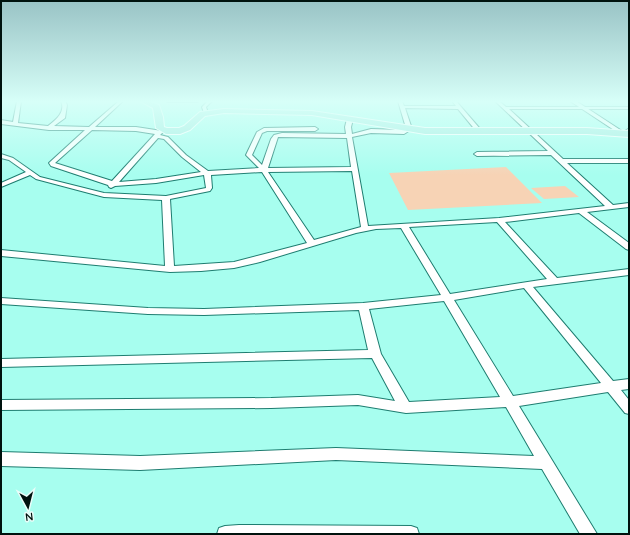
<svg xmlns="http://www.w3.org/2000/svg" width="630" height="535" font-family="Quicksand,sans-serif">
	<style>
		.green { fill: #f7d3b5 }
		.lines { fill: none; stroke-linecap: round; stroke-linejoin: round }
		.minor-casing { stroke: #1e7d70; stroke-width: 2 }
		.tertiary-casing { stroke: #1e7d70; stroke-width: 2 }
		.primary-casing { stroke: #fff; stroke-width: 2 }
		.minor { fill: #fff; fill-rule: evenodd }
		.tertiary { fill: #fff; fill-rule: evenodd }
		.primary { fill: #a9ede2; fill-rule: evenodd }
	</style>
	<rect width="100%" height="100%" fill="#a7feef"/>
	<!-- green -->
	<path class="green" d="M506,167L542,203L408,210L389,173Z
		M565,186L579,197L544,199L531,188Z"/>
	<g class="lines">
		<defs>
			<path id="minor" d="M17,101H21L18,123L48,126C56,120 66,112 61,101H65L67,105L65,118L54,126L89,127L119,101H123L95,127H136L162,131L163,132L160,135L168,137L186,155L208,171L259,168L246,155L257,132L264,128L315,127L318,129L315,131H267L262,133L252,155L262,165L271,139L274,135L282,133L346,134L345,127L347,119L350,117L353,119L351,127L352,134L371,129L403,130L406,128L398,101H402L404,106H456L452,101H456L481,130V132H477L458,109L405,108L412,129L404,134L371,133L352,137L368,226L499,218L605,206L551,155L477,156L474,154L477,152L548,151L495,101H499L506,107H629V109H509L563,159H629V163H567L613,205L629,203V207L587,212L629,243V250L626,249L579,213L505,222L557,278L629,269V275L533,287L613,381L629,379V389L621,390L629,400V414L625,413L608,392L519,406L597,534H580L542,469L336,460L140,470L1,466V452L140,456L336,448L534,456L506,407L406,413L358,405L271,408L1,410V400L271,398L358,395L395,401L372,358L1,367V359L368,350L359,310L204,315L148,314L1,304V298L148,308L204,309L363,303L441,295L401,228L376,229L356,233L260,262L234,268L201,271L170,272L1,256V250L165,266L162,200L104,197L36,179L30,175L1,187V183L26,172L9,160L1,158V154L13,158L40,177L104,193L166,196L206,188L204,175L156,183L115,186L111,188L109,187L108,185L51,166L49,163L50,162L85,130H49L1,124V120L13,122ZM92,130L136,131L155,134L112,181L55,163ZM278,137L347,138L351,167L268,168ZM158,138L164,139L182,157L201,172L156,179L119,182ZM352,171L361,227L314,240L268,172ZM262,172L307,243L234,262L174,266L170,199L210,191L212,188L211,175ZM497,222L547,279L450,294L409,227ZM524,288L601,383L513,396L454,300ZM444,301L500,397L409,402L381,354L369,309Z
				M166,101H199L197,102H168Z
				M208,101H212L206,107L208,113L206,114L204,113L202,107Z
				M628,129H629V133L625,131Z
				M239,525L411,526L417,528L419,534H217L219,528L225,526Z"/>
			<path id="tertiary" d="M570,101H576L625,133L620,134Z"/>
			<path id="primary" d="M140,101H149L159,105L163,117L164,127L167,128H179L184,126L200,112L224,109L312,111L425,128H587L629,131V137L587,134H425L312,115L224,113L205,116L190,130L180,134H166L156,128L153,108Z"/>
		</defs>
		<!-- minor casing -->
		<use href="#minor" class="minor-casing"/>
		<!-- tertiary casing -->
		<use href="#tertiary" class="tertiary-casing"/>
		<!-- primary casing -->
		<use href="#primary" class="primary-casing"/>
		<!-- minor -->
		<use href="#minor" class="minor"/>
		<!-- tertiary -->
		<use href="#tertiary" class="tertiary"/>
		<!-- primary -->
		<use href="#primary" class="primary"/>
	</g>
	<!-- sky -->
	<linearGradient id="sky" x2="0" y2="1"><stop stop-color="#99c3c5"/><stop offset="0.58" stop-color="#d7fff8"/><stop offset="1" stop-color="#d7fff8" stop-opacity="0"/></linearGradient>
	<rect width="630" height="175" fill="url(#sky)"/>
	<!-- border -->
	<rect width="630" height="535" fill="none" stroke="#00120e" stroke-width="4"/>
	<!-- north arrow -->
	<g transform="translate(28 507) rotate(173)" stroke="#e9fdf9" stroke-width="3" paint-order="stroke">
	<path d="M0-3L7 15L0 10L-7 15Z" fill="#00120e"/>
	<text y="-6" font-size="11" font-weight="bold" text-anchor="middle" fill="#00120e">N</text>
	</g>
</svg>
